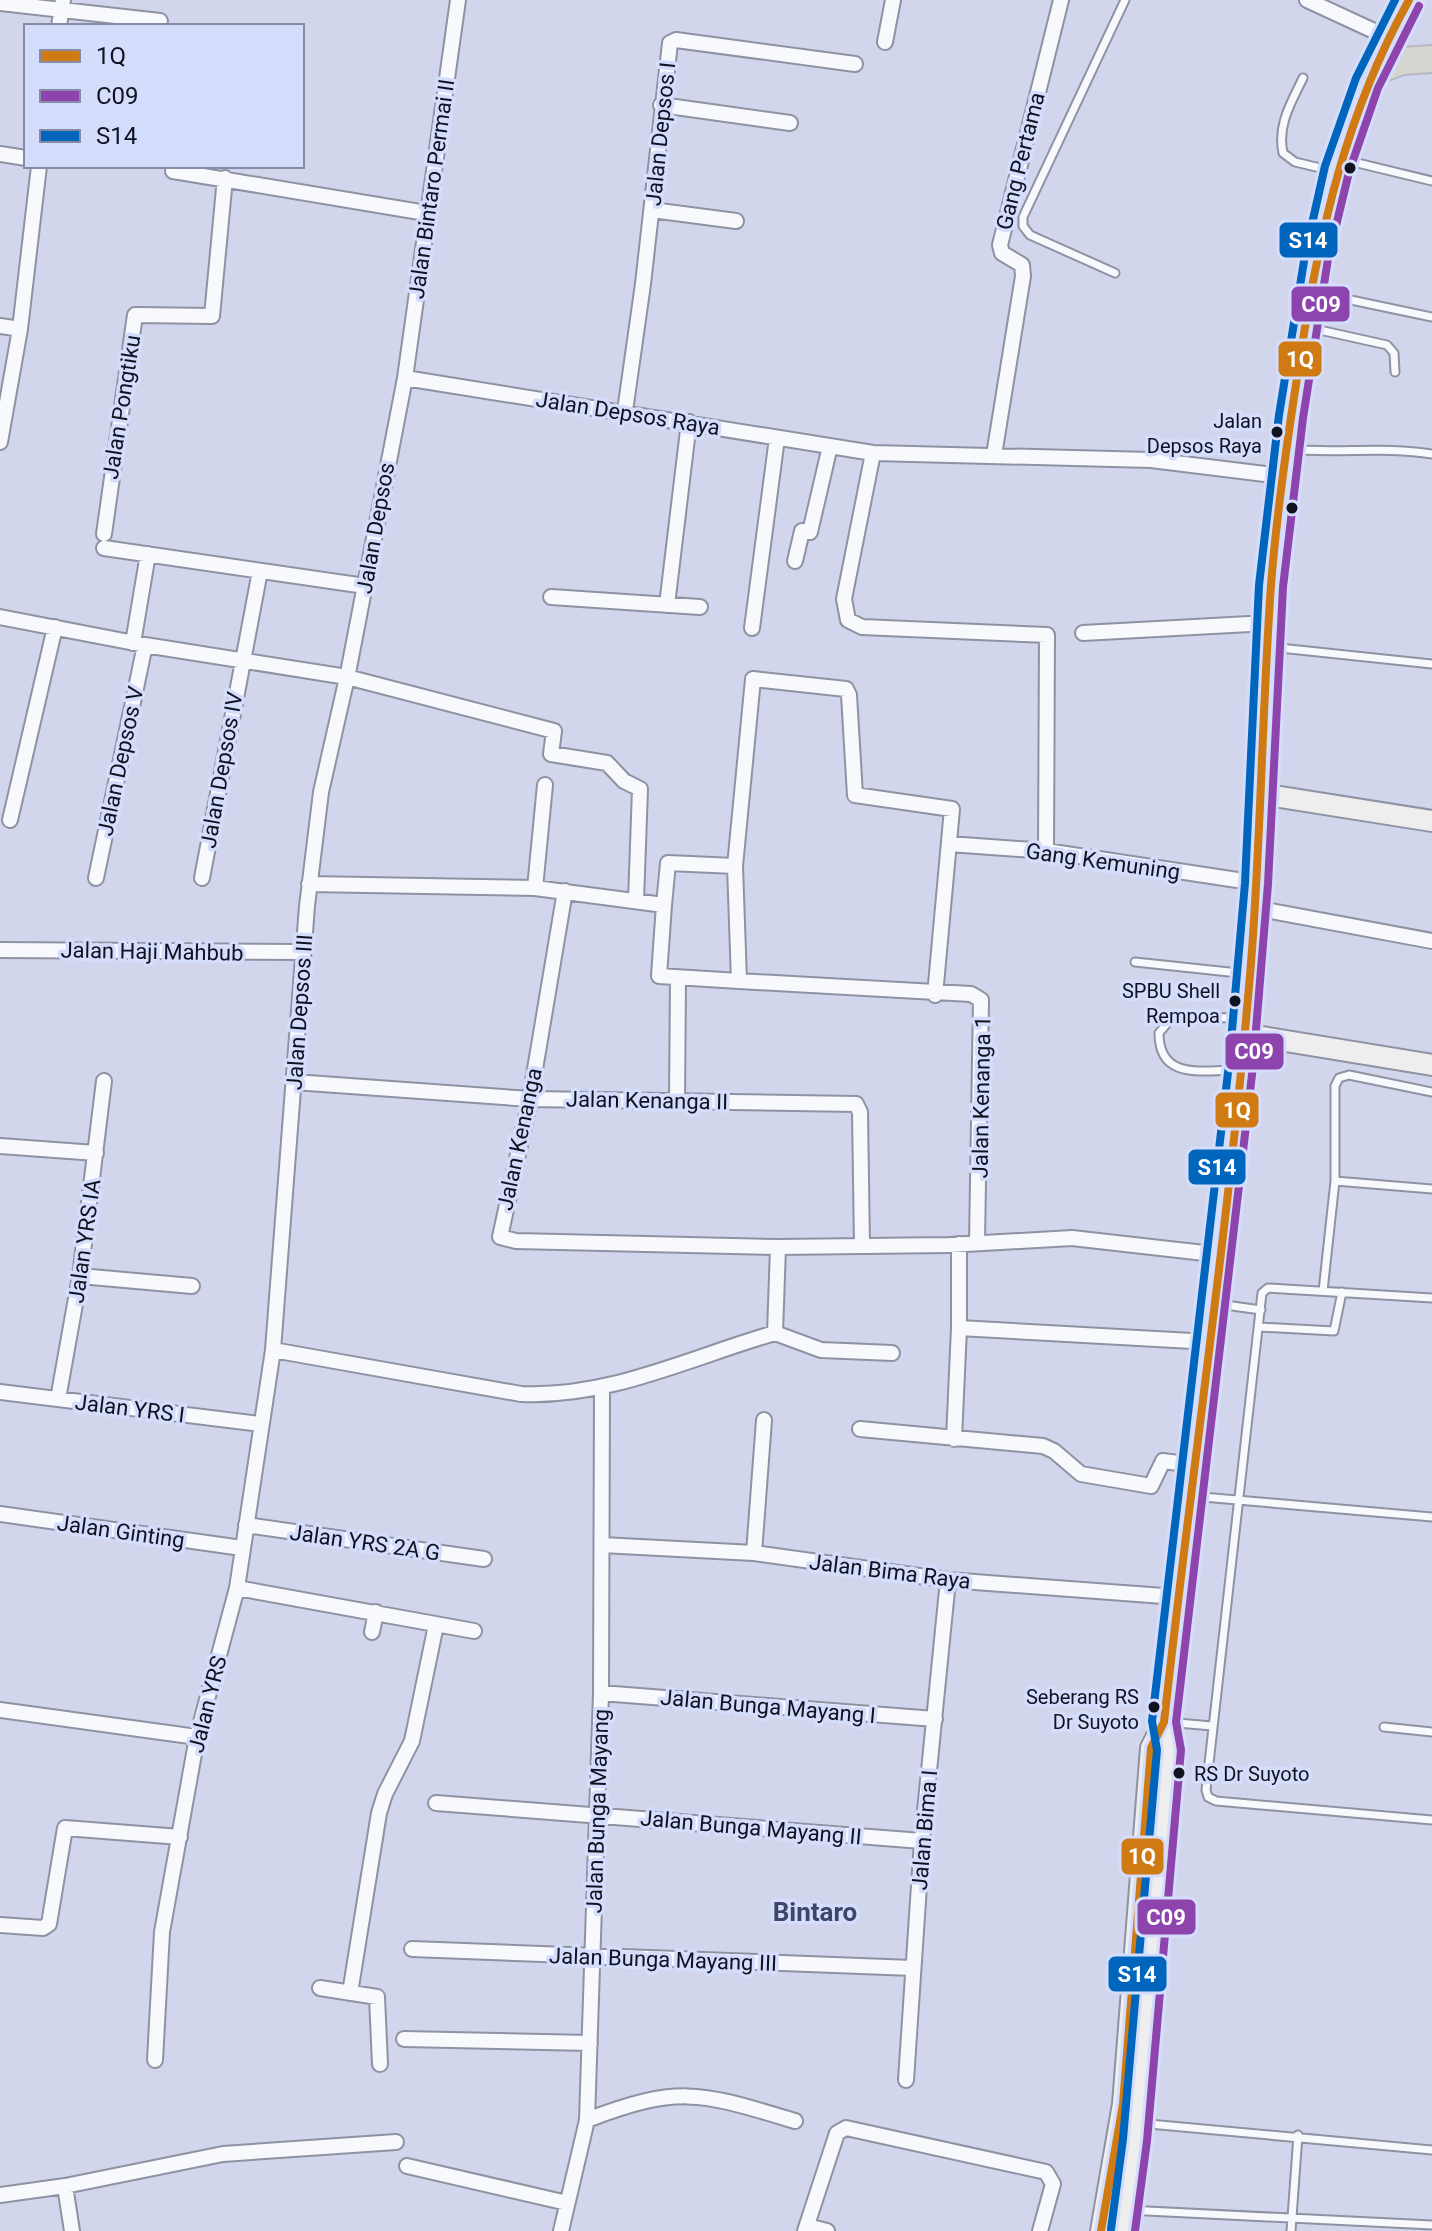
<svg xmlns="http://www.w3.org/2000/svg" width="1432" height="2231" font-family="Roboto,sans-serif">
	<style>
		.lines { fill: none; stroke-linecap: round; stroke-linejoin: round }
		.lane-casing { stroke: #8e92a3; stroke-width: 11 }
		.street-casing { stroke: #8e92a3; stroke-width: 18 }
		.secondary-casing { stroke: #8e92a3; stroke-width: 24 }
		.highway-casing { stroke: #b6b8c3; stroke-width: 30 }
		.lane { stroke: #f8f9fc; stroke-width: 7 }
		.street { stroke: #f8f9fc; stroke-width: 14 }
		.secondary { stroke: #eeeeef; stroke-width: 20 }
		.highway { stroke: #d7d5cf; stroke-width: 26 }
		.bus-1-casing { stroke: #d5ddfd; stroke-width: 14 }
		.bus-2-casing { stroke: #d5ddfd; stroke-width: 14 }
		.bus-3-casing { stroke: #d5ddfd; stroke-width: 14 }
		.bus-1 { stroke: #cf7a13; stroke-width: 8 }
		.bus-2 { stroke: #8e44ad; stroke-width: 8 }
		.bus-3 { stroke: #0065bd; stroke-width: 8 }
		.bus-dot { fill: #101220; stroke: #d5ddfd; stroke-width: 3 }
		.labels { text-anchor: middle; stroke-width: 7; stroke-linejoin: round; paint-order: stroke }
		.bus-label { font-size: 20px; fill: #101220; stroke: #d5ddfd; text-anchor: end }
		.street-label { font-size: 22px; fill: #101220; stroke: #d5ddfd }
		.quarter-label { font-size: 26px; font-weight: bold; fill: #3e4566; stroke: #d5ddfd }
		.line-badge { stroke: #d5ddfd; stroke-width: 3 }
		.badge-label { font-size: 22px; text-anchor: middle; font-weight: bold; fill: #fff }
	</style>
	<rect width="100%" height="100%" fill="#d1d6ec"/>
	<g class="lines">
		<defs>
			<path id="lane" d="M1303,78C1291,103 1277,125 1283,153L1295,162L1333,171
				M1341,159L1432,181
				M1115,273L1030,235L1023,226V217L1125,0
				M1313,292L1432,317
				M1306,327L1387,345L1394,353L1395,372
				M1287,449C1336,454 1383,446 1432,454
				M1270,647L1432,664
				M1135,962L1248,974
				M1239,1070C1203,1070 1159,1081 1159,1033L1170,1020L1243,1017
				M1335,1181L1432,1189
				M1323,1291L1335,1181V1086L1339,1078L1349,1075L1432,1092
				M1432,1298L1268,1288L1262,1293L1206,1790L1208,1797L1216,1801L1432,1820
				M1218,1304L1261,1310
				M1259,1327L1334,1331L1342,1292
				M1191,1496L1432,1517
				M1166,1722L1212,1726
				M1384,1727L1432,1732
				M1138,2123L1432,2150
				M1127,2210L1432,2225
				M1291,2231L1298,2135"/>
			<path id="street" d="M1307,0L1387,37
				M0,3L160,21
				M59,26L63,0
				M885,42L893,0
				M661,105L790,123
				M0,154L26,158
				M173,171L426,213
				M652,210L736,221
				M0,326L20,329
				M405,378L873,453L1151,460L1281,476
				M625,411L643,284L670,43L676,40L855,64
				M0,442L20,329L39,166
				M873,453L844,599L848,620L862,627L1047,635L1046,851
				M994,455L1023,276L1022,265L1002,253L1000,245L1061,0
				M104,534L135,315L212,316L225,178
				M104,548L365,586
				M795,561L802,531L810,532L830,446
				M551,597L700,607
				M667,605L689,422
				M0,617L145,645L347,677L554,731L551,754L607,763L624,781L640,789L636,901
				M752,628L777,438
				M1083,633L1268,623
				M133,643L148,554
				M10,820L55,627
				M949,844L1046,851L1257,883
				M735,866L753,679L846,689L849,695L855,795L952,809L935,995
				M96,878L145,645
				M202,878L260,571
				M309,884L535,888L664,905L668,863L735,866L739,981L971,994L981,1000L977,1242
				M535,888L545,785
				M565,891L530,1099L500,1237L516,1241L778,1247L949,1245L1072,1238L1222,1255
				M664,905L659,976L739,981
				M1255,908L1432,941
				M0,950L304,952
				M294,1082L530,1099L856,1104L860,1112L862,1246
				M677,1101L678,979
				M0,1146L96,1153
				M80,1276L192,1286
				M959,1328V1244
				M775,1333L821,1350L892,1353
				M273,1350L521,1394C610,1398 691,1357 775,1333L778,1247
				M0,1392L260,1424
				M58,1399L80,1276L104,1081
				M860,1429L1043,1446L1054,1451L1081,1474L1151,1486L1163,1461L1194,1465
				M954,1439L959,1328L1210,1342
				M0,1514L242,1548
				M246,1525L484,1559
				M602,1545L754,1553L948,1580L1177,1597
				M754,1553L764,1420
				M237,1588L474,1631
				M372,1632L376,1612
				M601,1693L935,1719
				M0,1710L197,1737
				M436,1803L922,1841
				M0,1925L43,1928L49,1924L65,1828L180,1837
				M412,1949L913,1968
				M320,1988L377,1997L380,2064
				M350,1993L379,1813L385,1794L412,1741L436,1625
				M404,2039L590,2043
				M155,2060L162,1932L197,1737L237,1588L273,1350L307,906L321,792L348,673L405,378L458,0
				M906,2080L922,1841L948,1580
				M587,2120C681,2084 701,2093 795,2121
				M407,2166L567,2203
				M65,2186L72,2231
				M0,2195L65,2186L223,2154L396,2142
				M807,2226L827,2231
				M561,2231L587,2120L601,1693L602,1389
				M805,2231L837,2133L846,2128L1046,2172L1053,2184L1040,2231"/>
			<path id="secondary" d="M1261,794L1432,821
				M1244,1034L1432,1065
				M1101,2231L1123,2104L1151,1748L1164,1722
				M1123,2231L1135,2140L1169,1749L1164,1722C1191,1471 1228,1222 1250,971C1261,854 1261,737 1269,620C1274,529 1287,439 1301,349C1320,223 1342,110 1409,0"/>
			<path id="highway" d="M1367,74L1402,61L1432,59"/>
		</defs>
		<!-- lane casing -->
		<use href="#lane" class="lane-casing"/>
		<!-- street casing -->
		<use href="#street" class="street-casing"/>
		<!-- secondary casing -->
		<use href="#secondary" class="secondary-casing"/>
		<!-- highway casing -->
		<use href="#highway" class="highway-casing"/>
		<!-- lane -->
		<use href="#lane" class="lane"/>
		<!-- street -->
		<use href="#street" class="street"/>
		<!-- secondary -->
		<use href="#secondary" class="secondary"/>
		<!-- highway -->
		<use href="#highway" class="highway"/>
		<defs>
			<path id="bus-1" d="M1101,2231L1123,2104L1151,1748L1164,1722C1192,1469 1230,1216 1251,963C1261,837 1262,711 1271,585C1277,509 1288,434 1300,359C1319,232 1346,113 1409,0"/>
			<path id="bus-2" d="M1135,2231L1147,2141L1181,1750L1176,1722L1253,1066L1268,884L1283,587L1303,418L1328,259L1349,172L1378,88L1419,6"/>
			<path id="bus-3" d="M1111,2229L1123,2139L1157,1750L1152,1721L1229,1064L1245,883L1259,585L1279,415L1305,255L1325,166L1356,78L1395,0"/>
		</defs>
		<!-- bus-1 casing -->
		<use href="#bus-1" class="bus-1-casing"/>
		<!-- bus-2 casing -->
		<use href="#bus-2" class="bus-2-casing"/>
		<!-- bus-3 casing -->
		<use href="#bus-3" class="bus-3-casing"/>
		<!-- bus-1 -->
		<use href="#bus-1" class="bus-1"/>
		<!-- bus-2 -->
		<use href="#bus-2" class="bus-2"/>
		<!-- bus-3 -->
		<use href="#bus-3" class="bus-3"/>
	</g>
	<!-- markers -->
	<g class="bus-dot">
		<circle cx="1350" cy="168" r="7"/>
		<circle cx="1277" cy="432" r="7"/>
		<circle cx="1292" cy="508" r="7"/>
		<circle cx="1235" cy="1001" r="7"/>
		<circle cx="1154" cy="1707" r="7"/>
		<circle cx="1179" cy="1773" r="7"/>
	</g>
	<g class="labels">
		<!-- bus labels -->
		<g class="bus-label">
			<text x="1262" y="428">Jalan<tspan x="1262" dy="25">Depsos Raya</tspan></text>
			<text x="1220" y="998">SPBU Shell<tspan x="1220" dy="25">Rempoa</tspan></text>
			<text x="1139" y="1704">Seberang RS<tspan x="1139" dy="25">Dr Suyoto</tspan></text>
			<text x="1194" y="1781" text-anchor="start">RS Dr Suyoto</text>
		</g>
		<!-- street labels -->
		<g class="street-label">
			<text transform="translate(660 134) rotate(-84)" y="8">Jalan Depsos I</text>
			<text transform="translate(1020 161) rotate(-76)" y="8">Gang Pertama</text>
			<text transform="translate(431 189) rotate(-82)" y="8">Jalan Bintaro Permai II</text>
			<text transform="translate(121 407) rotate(-81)" y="8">Jalan Pongtiku</text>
			<text transform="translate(628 413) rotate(9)" y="8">Jalan Depsos Raya</text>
			<text transform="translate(375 528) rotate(-80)" y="8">Jalan Depsos</text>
			<text transform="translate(120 761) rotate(-78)" y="8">Jalan Depsos V</text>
			<text transform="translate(221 770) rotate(-80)" y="8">Jalan Depsos IV</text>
			<text transform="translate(1103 861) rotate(8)" y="8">Gang Kemuning</text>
			<text transform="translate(152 951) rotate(1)" y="8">Jalan Haji Mahbub</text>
			<text transform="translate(299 1012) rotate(-86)" y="8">Jalan Depsos III</text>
			<text transform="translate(981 1097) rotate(-89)" y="8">Jalan Kenanga 1</text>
			<text transform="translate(647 1100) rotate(1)" y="8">Jalan Kenanga II</text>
			<text transform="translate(519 1139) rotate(-78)" y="8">Jalan Kenanga</text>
			<text transform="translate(84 1241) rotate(-82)" y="8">Jalan YRS IA</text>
			<text transform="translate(130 1408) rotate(7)" y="8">Jalan YRS I</text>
			<text transform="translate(121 1531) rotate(8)" y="8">Jalan Ginting</text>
			<text transform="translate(365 1542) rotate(8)" y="8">Jalan YRS 2A G</text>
			<text transform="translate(890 1571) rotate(7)" y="8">Jalan Bima Raya</text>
			<text transform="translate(207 1704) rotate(-76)" y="8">Jalan YRS</text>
			<text transform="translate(768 1706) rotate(5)" y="8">Jalan Bunga Mayang I</text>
			<text transform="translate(597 1811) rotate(-88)" y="8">Jalan Bunga Mayang</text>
			<text transform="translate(751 1827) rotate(5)" y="8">Jalan Bunga Mayang II</text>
			<text transform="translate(924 1830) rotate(-85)" y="8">Jalan Bima I</text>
			<text transform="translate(663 1959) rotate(2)" y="8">Jalan Bunga Mayang III</text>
		</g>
		<!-- quarter labels -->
		<g class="quarter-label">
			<text x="815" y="1921">Bintaro</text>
		</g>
	</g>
	<g class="line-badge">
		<rect x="1278" y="221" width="61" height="38" rx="8" fill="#0065bd"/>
		<rect x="1290" y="285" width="61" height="38" rx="8" fill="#8e44ad"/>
		<rect x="1277" y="340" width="46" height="38" rx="8" fill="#cf7a13"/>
		<rect x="1224" y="1032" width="61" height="39" rx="8" fill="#8e44ad"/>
		<rect x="1214" y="1091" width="46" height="38" rx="8" fill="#cf7a13"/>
		<rect x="1187" y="1148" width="60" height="38" rx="8" fill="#0065bd"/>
		<rect x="1120" y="1837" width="45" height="39" rx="8" fill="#cf7a13"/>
		<rect x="1136" y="1898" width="61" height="38" rx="8" fill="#8e44ad"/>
		<rect x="1107" y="1955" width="61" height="38" rx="8" fill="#0065bd"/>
	</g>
	<g class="badge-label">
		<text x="1308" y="248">S14</text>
		<text x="1321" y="312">C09</text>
		<text x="1300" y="367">1Q</text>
		<text x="1254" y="1059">C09</text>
		<text x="1237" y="1118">1Q</text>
		<text x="1217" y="1175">S14</text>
		<text x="1142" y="1864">1Q</text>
		<text x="1166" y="1925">C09</text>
		<text x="1137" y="1982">S14</text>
	</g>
	<!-- legend -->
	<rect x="24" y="24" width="280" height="144" fill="#d5ddfd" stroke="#868ca5" stroke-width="2"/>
	<rect x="40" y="50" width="40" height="12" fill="#cf7a13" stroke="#868ca5" stroke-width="2"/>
	<text x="96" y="64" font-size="24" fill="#101220">1Q</text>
	<rect x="40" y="90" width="40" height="12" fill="#8e44ad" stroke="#868ca5" stroke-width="2"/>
	<text x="96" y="104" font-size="24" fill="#101220">C09</text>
	<rect x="40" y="130" width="40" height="12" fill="#0065bd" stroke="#868ca5" stroke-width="2"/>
	<text x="96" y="144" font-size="24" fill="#101220">S14</text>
</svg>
